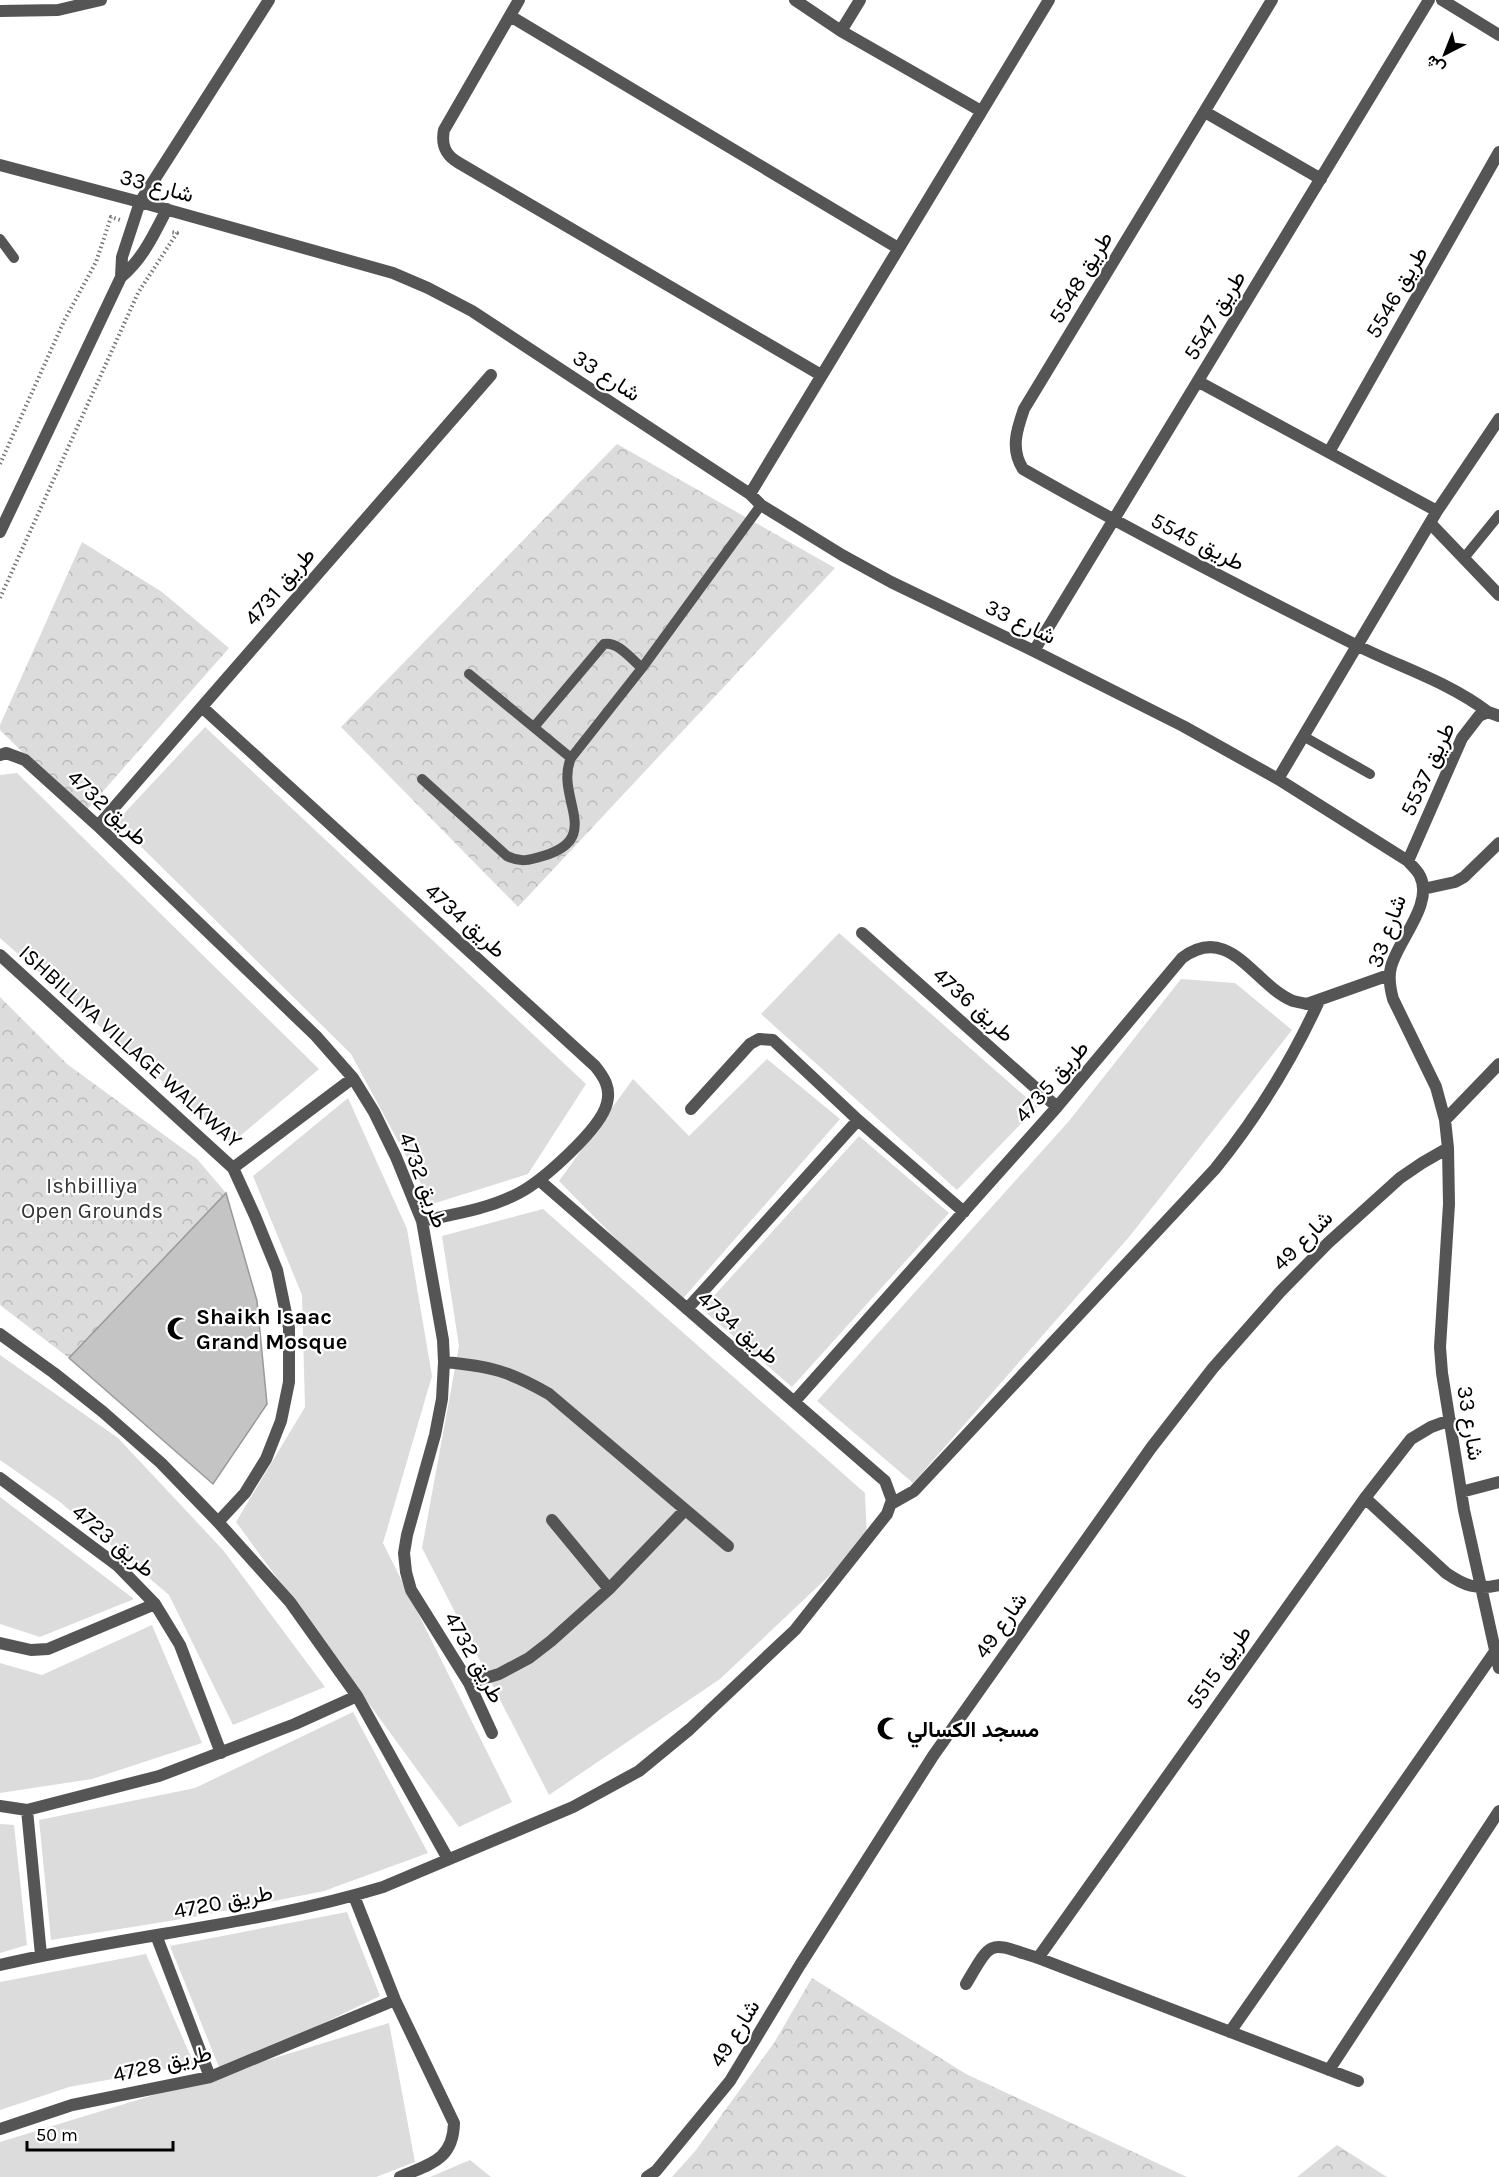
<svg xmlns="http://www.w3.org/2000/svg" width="1499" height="2177" font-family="Karla,Vazirmatn,sans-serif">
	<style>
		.grass { fill: #dcdcdc }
		.park { fill: url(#park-crowns) }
		.building { fill: #c4c4c4; stroke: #999; stroke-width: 1.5 }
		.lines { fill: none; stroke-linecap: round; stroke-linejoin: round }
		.path { stroke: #777; stroke-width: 4; stroke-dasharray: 1.5 3; stroke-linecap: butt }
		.lane { stroke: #555; stroke-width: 10 }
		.street { stroke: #555; stroke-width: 12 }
		.labels { text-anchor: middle; stroke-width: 4.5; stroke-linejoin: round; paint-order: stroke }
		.street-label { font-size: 22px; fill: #000; stroke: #fff }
		.park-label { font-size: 22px; fill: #333; stroke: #fff }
		.poi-label { font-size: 22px; font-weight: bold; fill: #000; stroke: #fff; text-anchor: start }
	</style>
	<defs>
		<pattern id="park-crowns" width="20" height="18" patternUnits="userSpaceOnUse" patternTransform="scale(1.5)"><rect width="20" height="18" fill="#dcdcdc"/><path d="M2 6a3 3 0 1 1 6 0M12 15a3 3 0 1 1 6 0" fill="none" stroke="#bbb"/></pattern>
	</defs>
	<rect width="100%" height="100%" fill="#fff"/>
	<!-- grass -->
	<path class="grass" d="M205,727L586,1084L528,1174L432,1204L351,1054L116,822Z
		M17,773L319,1069L232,1143L0,938V775Z
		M839,933L1037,1107L957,1190L761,1014Z
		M1181,979L1235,983L1292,1030L1129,1237L913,1483L817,1401L1069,1121Z
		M767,1059L840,1119L679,1303L559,1181L633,1079L689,1136Z
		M348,1098L407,1229L432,1376L383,1543L512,1802L459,1827L236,1522L305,1407L302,1295L253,1176Z
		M859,1136L949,1213L792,1387L702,1309Z
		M543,1209L865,1493L867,1540L720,1679L549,1795L422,1548L459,1346L442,1236Z
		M0,1355L118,1438L223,1550L325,1687L233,1725L169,1595L60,1502L0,1460Z
		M0,1497L134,1599L40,1637L0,1624Z
		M152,1625L202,1743L92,1779L0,1793V1663L42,1675Z
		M353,1712L428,1853L324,1891L188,1918L51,1940L39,1820L195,1788Z
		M0,1824L14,1825L27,1945L0,1953Z
		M347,1912L380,1996L221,2072L170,1946Z
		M146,1954L194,2064L69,2087L0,2110V1982Z
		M389,2023L415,2162L376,2177H0V2142Z
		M470,2160L491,2177H430Z"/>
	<!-- park -->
	<path class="park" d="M617,444L835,568L518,907L341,727Z
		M82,542L162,592L229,648L84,813L0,730V725Z
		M0,997L67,1064L197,1159L226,1193L69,1358L0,1305Z
		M812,1978L966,2074L1187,2177H672L696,2150L774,2043Z
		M1337,2145L1387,2177H1297Z"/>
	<!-- building -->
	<path class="building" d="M226,1193L257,1301L267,1404L213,1484L69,1358Z"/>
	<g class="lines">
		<!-- path -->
		<path class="path" d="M0,464L64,321L96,262L111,217L120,220
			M0,598L138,293L177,233L171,232"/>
		<!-- lane -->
		<path class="lane" d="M0,239L14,258
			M1464,558L1499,515
			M469,674L571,758
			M534,727L604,644C618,641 632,660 642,668
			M1303,736L1370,774
			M422,779L507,856C520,863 530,860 543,856C605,838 554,797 571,758L642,668L761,505"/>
		<!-- street -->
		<path class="street" d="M519,0L444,130C441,145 445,155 459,163L821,375
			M795,0L841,31L981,111
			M1272,0L1024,409C1017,429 1010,449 1023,469C1131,531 1242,588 1354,644C1399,667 1447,681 1488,712
			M1442,0L1499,35
			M0,11L58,10L101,0
			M510,16L898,248
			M841,31L860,0
			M1205,112L1321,179
			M0,165L140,202L393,273L428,288L472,311L750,494L761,505L842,555L891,582L1034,651L1183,726L1278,779L1408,861C1412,866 1418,871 1420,876C1434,904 1398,940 1391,967C1388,978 1390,988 1393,999L1436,1087L1445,1120L1448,1148L1449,1204L1440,1347L1442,1373L1464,1510L1499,1668
			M121,277C143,259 154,234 167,209
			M1199,382L1437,511
			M1329,452L1499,152
			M750,494L1049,0
			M1430,523L1499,595
			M0,532L121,277L122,257L140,202L269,0
			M1034,651L1429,0
			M202,707L595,1066C604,1077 611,1088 607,1103C601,1129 542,1181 519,1193C489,1209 455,1214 422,1221
			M0,755L6,753L25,760L98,826L316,1036L353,1078L374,1112L396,1157L422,1221L443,1340L444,1362L442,1399L435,1435L407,1535L404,1553L406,1572L411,1590L469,1683L492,1733
			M1278,779L1437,511L1499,419
			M98,826L491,375
			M1408,861L1462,738L1479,716L1488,712L1499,716
			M1423,889L1455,882L1464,877L1499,843
			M862,933L1057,1107
			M0,955L233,1168L255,1216L277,1270L289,1328V1382L281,1421L266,1459L245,1493L218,1522
			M691,1109L750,1044L759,1039L773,1040L858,1120L964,1212
			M1445,1120L1499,1064
			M233,1168L353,1078
			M687,1309L858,1120
			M0,1334L54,1373L103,1412L161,1463L218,1522L290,1602L357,1696L448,1859
			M444,1362C490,1366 509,1371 549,1394L728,1546
			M794,1402L1057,1107L1182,958C1230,922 1254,985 1293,1001C1297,1002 1302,1003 1307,1004L1389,975
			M0,1478L118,1566L155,1604L180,1645L221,1753
			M1461,1492L1499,1482
			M1365,1498L1446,1573C1465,1586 1476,1590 1499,1585
			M891,1504L914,1491L1215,1169C1257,1117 1291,1062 1319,1001
			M552,1520L609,1589
			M0,1643L31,1650L48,1649L155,1604
			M469,1683L499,1674L529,1658L551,1641L609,1589L685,1510
			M0,1806L27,1810L159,1776L295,1724L357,1696
			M27,1810L41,1955
			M354,1896L395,2000L454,2123C453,2161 429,2164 400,2177
			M156,1935L210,2077
			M1038,1958L1365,1498L1411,1439L1431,1427L1450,1420
			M0,1965C127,1935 258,1925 383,1887L573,1807L639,1771L690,1729L795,1630L887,1514L892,1500L885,1481L539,1180
			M966,1984C993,1938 988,1942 1038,1958L1358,2081
			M1230,2032L1496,1650
			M1329,2070L1499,1811
			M0,2129L72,2105L210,2077L395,2000
			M647,2177L656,2171L730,2081L800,1965L933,1756L1151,1448L1213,1368L1280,1292L1328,1243L1400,1178L1422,1163L1448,1148"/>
	</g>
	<!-- icons -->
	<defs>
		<symbol id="mosque-bare" viewBox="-9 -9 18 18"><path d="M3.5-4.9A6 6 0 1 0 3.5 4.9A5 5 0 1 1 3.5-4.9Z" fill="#000" stroke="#fff" stroke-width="2.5" paint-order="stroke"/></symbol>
	</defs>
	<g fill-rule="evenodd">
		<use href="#mosque-bare" x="162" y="1312" width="33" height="33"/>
		<use href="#mosque-bare" x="872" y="1712" width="33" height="33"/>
	</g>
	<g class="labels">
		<!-- street labels -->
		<g class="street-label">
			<text transform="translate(157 185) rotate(15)" y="8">شارع 33</text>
			<text transform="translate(1080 277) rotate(-59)" y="8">طريق 5548</text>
			<text transform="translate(1396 292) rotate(-60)" y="8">طريق 5546</text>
			<text transform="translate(1214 315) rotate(-59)" y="8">طريق 5547</text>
			<text transform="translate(607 375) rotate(33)" y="8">شارع 33</text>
			<text transform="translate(1198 541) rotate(27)" y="8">طريق 5545</text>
			<text transform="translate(279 586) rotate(-49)" y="8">طريق 4731</text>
			<text transform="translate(1021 621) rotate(26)" y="8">شارع 33</text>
			<text transform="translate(1427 769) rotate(-65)" y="8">طريق 5537</text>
			<text transform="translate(108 807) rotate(43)" y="8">طريق 4732</text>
			<text transform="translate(466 920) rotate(42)" y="8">طريق 4734</text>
			<text transform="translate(1386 931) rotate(-70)" y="8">شارع 33</text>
			<text transform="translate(974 1004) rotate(42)" y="8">طريق 4736</text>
			<text transform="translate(131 1046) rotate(42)" y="8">ISHBILLIYA VILLAGE WALKWAY</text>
			<text transform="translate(1051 1081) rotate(-49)" y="8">طريق 4735</text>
			<text transform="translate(424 1180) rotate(69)" y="8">طريق 4732</text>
			<text transform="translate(1302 1240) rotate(-45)" y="8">شارع 49</text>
			<text transform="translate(739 1327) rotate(41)" y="8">طريق 4734</text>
			<text transform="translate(1471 1423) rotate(81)" y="8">شارع 33</text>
			<text transform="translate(114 1540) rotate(40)" y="8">طريق 4723</text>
			<text transform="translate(1000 1625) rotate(-55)" y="8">شارع 49</text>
			<text transform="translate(475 1657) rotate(61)" y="8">طريق 4732</text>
			<text transform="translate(1218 1667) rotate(-55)" y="8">طريق 5515</text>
			<text transform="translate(223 1901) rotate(-11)" y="8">طريق 4720</text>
			<text transform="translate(734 2033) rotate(-58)" y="8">شارع 49</text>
			<text transform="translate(162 2063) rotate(-13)" y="8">طريق 4728</text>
		</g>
		<!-- park labels -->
		<g class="park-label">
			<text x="92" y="1193">Ishbilliya<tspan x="92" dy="25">Open Grounds</tspan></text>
		</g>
		<!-- poi labels -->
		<g class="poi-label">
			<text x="196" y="1324">Shaikh Isaac<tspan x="196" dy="25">Grand Mosque</tspan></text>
			<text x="907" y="1737">مسجد الكسالي</text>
		</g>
	</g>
	<!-- north arrow -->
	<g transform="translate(1445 54) rotate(222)" stroke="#ffffff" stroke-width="4.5" paint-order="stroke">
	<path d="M0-4.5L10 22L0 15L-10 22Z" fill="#000000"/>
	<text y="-9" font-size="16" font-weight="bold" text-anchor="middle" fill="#000000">ش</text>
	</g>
	<!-- scale -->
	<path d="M27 2141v9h146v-9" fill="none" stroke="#000000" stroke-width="3"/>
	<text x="36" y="2141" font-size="18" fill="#000000" stroke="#ffffff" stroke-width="4.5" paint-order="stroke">50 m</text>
</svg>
